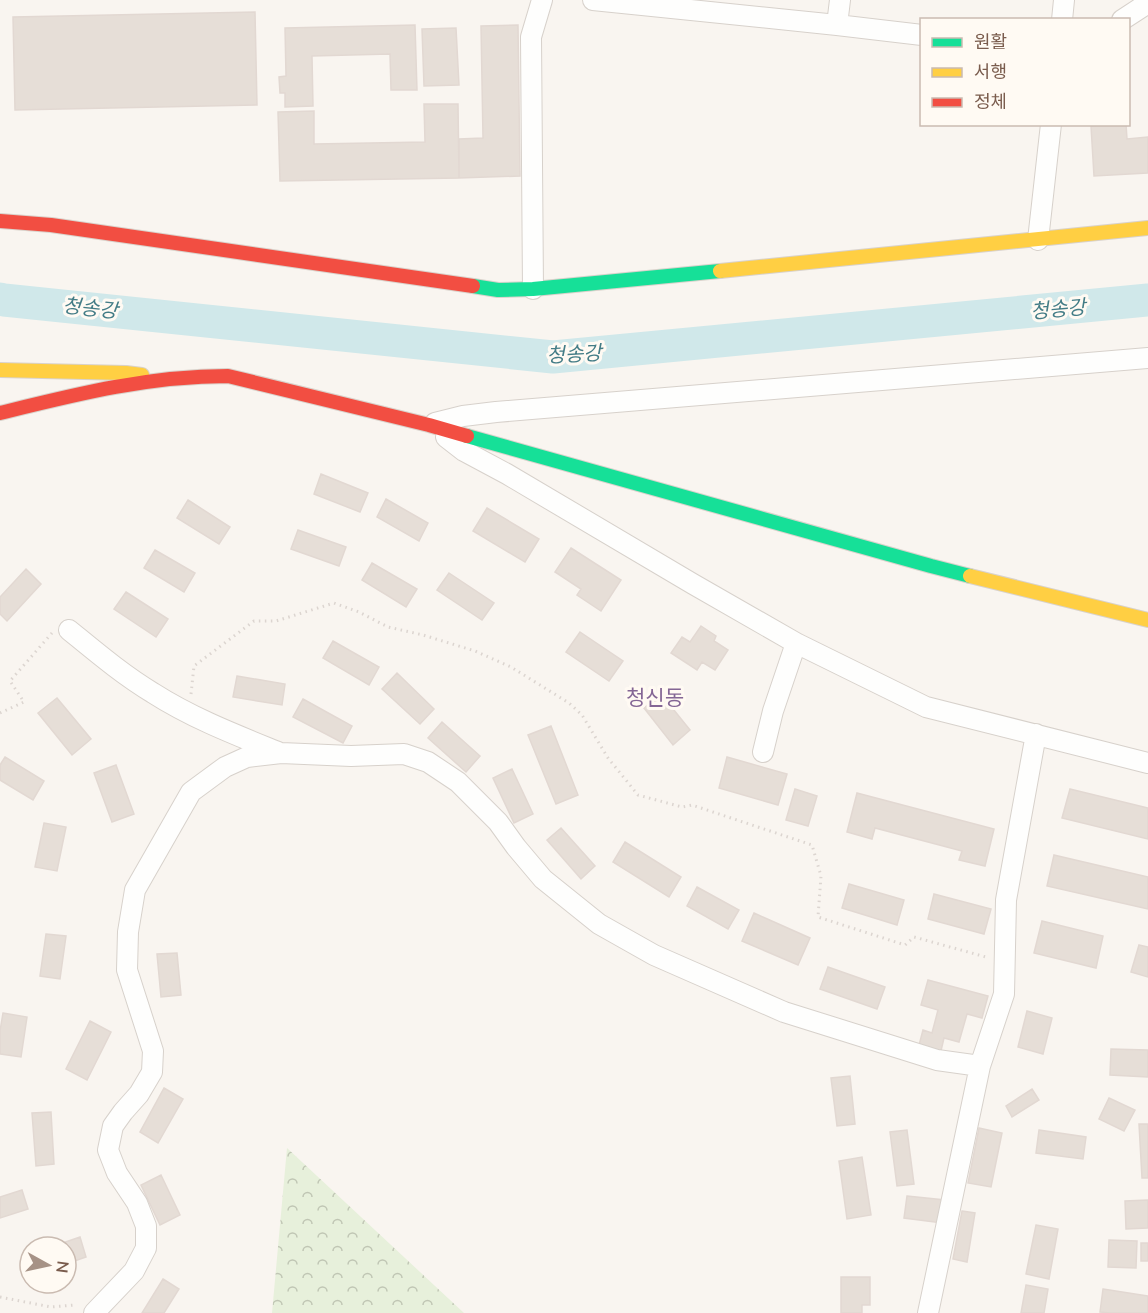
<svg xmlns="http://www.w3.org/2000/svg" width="1148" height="1313" font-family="'Nunito Sans','Noto Sans KR',sans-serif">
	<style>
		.forest { fill: url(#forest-crowns) }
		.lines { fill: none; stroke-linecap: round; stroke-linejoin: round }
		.river { stroke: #d0e8ea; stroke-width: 33 }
		.building { fill: #e6ded7; stroke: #e2d8d2; stroke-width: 1.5 }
		.street-casing { stroke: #d7d1cb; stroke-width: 22 }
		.fast-casing { stroke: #d9d2cb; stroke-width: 16 }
		.slow-casing { stroke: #d9d2cb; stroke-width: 16 }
		.jam-casing { stroke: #d9d2cb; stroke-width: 16 }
		.path { stroke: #dcd5d0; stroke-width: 3; stroke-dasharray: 1.5 4.5; stroke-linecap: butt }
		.street { stroke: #fefefd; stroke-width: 20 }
		.fast { stroke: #16e098; stroke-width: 14 }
		.slow { stroke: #ffcf43; stroke-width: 14 }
		.jam { stroke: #f24e42; stroke-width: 14 }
		.labels { text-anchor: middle; stroke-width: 6; stroke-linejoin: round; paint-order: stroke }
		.water-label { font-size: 20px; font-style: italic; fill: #437c86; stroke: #fffaf3 }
		.quarter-label { font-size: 21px; fill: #846695; stroke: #fffaf3 }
	</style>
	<defs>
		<pattern id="forest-crowns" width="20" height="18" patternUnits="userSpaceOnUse" patternTransform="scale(1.5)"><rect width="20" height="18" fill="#e7f0db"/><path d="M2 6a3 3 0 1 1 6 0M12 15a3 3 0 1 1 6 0" fill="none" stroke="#c0c6b4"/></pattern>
	</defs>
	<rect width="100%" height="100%" fill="#f9f5f0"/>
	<!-- forest -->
	<path class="forest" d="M287,1148L464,1313H272Z"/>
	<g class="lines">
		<!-- river -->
		<path class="river" d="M0,299L4,300L553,357L1148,300"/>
	</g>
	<!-- building -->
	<path class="building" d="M255,12L257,105L15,110L13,17Z
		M415,25L417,90H391L390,54L312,56L313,106L285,107V93H280L279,77L286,76L285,28Z
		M518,25L520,176L459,178V139L483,138L481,26Z
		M456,28L459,85L424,86L422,29Z
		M424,104H458L459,178L280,181L278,112L314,111V144L425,142Z
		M1126,124L1127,139L1148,137V173L1094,176L1091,126Z
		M321,474L368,493L360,512L314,494Z
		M386,499L428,523L419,541L377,517Z
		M188,500L230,527L219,544L177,518Z
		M487,508L539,539L525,562L473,531Z
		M298,530L346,547L339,566L291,549Z
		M571,548L621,580L601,611L577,595L581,589L555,572Z
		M155,550L195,573L184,592L144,568Z
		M372,563L417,589L406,607L362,580Z
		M26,569L41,584L7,621L0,614V597Z
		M449,573L494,603L482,620L437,590Z
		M126,592L168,619L156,637L114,609Z
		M701,626L716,636L714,641L728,650L715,670L702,662L697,670L671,653L682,637L690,642Z
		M580,632L623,661L609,681L566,652Z
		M333,641L379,667L369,685L323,658Z
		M397,673L434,709L420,724L382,689Z
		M237,676L285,684L282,705L233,697Z
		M661,694L690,730L673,745L644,708Z
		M57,698L91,739L72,755L38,713Z
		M303,699L352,726L343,743L293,717Z
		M442,722L480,756L466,772L428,738Z
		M551,726L578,795L556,804L528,735Z
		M5,757L44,781L33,800L0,780V765Z
		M727,757L787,774L778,805L719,788Z
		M116,765L134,814L112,822L94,773Z
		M512,769L533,814L514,823L493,778Z
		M795,789L817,796L808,826L786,820Z
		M1070,789L1148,808V839L1062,818Z
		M857,793L994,829L985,866L959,860L962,851L875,828L872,839L847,832Z
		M44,823L66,827L57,871L35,867Z
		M561,828L595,866L581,879L547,840Z
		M625,842L681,877L669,897L613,862Z
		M1054,855L1148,877V909L1047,886Z
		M849,884L904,900L897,925L842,908Z
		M697,887L739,910L728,929L687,906Z
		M934,894L991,909L984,934L928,919Z
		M754,913L810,938L798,965L742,941Z
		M1042,921L1103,936L1096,968L1034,953Z
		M46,934L66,936L60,979L40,976Z
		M1139,945L1148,947V977L1131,972Z
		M177,953L181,995L161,997L157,954Z
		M828,967L885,987L877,1009L820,989Z
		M928,980L988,996L982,1018L967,1014L959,1042L944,1038L940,1055L918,1049L923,1030L932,1033L938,1010L921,1005Z
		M1027,1011L1052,1018L1043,1054L1018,1047Z
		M3,1013L27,1017L21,1057L0,1054V1031Z
		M90,1021L111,1032L87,1080L66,1069Z
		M1111,1049L1148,1050V1077L1110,1075Z
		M850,1076L855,1124L837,1126L831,1078Z
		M164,1088L183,1099L158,1143L140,1132Z
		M1032,1089L1039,1100L1012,1117L1006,1106Z
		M1109,1098L1135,1110L1124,1131L1099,1119Z
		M51,1112L54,1164L36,1166L32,1113Z
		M1139,1124H1148V1178H1142Z
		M979,1128L1002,1133L991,1187L968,1183Z
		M907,1130L914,1184L897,1186L890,1132Z
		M1039,1130L1086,1137L1083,1159L1036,1153Z
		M862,1157L871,1215L847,1219L839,1161Z
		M161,1175L180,1215L160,1225L141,1185Z
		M22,1190L28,1209L0,1218V1197Z
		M907,1196L945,1200L942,1223L904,1218Z
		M1148,1200V1228L1126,1229L1125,1201Z
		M962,1211L975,1213L967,1262L953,1259Z
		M1036,1225L1058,1229L1049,1279L1026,1274Z
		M80,1237L86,1257L66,1264V1247H51Z
		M1109,1240L1137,1241L1136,1268L1108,1267Z
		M1141,1243H1148V1261H1141Z
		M841,1277H870V1305H862V1313H841Z
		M163,1279L179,1289L164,1313H142Z
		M1026,1285L1048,1289L1044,1313H1021Z
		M1103,1289L1148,1296V1313H1110L1100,1312Z"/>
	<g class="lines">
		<defs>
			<path id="street" d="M593,0L837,25L922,35
				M1062,20L1064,0
				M1122,20L1148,3
				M837,25L840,0
				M1038,240L1051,124
				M533,289L531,37L542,0
				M435,423L463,416L496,412L1148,358
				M446,437L464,451L507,474L693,584L796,643L926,707L1148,763
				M69,630C96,652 123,675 153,693C192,718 236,735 278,752
				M763,752L773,711L796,643
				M94,1313L134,1271L146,1248V1226L137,1203L117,1173L108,1150L113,1126L123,1112L139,1094L152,1072L153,1051L127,970L128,932L135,890L191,792L225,767L247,757L281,753L351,756L404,754L428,762L458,782L498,822L516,847L543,879L599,924L654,955L784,1012L937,1060L980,1066
				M928,1313L980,1066L1004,994L1006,900L1036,734"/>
			<path id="fast" d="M473,286L498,290L533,289L720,271
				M467,436L931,566L970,576"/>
			<path id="slow" d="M720,271L1148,228
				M0,370L126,373L142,375
				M970,576L1148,620"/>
			<path id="jam" d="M0,221L51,225L473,286
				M0,413C77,394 148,376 228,376L429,425L467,436"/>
		</defs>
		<!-- street casing -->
		<use href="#street" class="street-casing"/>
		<!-- fast casing -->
		<use href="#fast" class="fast-casing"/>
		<!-- slow casing -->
		<use href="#slow" class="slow-casing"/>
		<!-- jam casing -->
		<use href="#jam" class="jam-casing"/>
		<!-- path -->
		<path class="path" d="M191,694L194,666L254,621H276L334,603L359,612L388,627L423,635L475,651L511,667L569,703L582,715L608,758L638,795L682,807L692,805L812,845L821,876L818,917L905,945L914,937L986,957
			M0,713L24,702L10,681L52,633
			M0,1297L51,1307L74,1305L76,1306"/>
		<!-- street -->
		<use href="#street" class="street"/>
		<!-- fast -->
		<use href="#fast" class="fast"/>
		<!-- slow -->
		<use href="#slow" class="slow"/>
		<!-- jam -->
		<use href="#jam" class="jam"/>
	</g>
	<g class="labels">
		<!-- water labels -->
		<g class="water-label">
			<text transform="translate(90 308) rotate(6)" y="7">청송강</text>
			<text transform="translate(1058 309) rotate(-5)" y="7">청송강</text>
			<text transform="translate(574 354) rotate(-3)" y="7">청송강</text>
		</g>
		<!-- quarter labels -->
		<g class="quarter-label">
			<text x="655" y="705">청신동</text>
		</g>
	</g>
	<!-- legend -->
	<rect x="920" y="18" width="210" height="108" fill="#fffaf3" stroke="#cabbb1" stroke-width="1.5"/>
	<rect x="932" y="38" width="30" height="9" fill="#16e098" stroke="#cabbb1" stroke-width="1.5"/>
	<text x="974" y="48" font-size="18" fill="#7a5c4d">원활</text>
	<rect x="932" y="68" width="30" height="9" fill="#ffcf43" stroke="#cabbb1" stroke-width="1.5"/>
	<text x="974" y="78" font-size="18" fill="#7a5c4d">서행</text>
	<rect x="932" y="98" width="30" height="9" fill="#f24e42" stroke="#cabbb1" stroke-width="1.5"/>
	<text x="974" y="108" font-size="18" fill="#7a5c4d">정체</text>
	<!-- north arrow -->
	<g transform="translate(48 1265) rotate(98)"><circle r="28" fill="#fffaf3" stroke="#cabbb1" stroke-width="1.5"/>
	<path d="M0-4.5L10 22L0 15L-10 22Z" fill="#a69286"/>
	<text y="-9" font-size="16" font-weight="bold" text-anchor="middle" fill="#7a5c4d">N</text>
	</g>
</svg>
